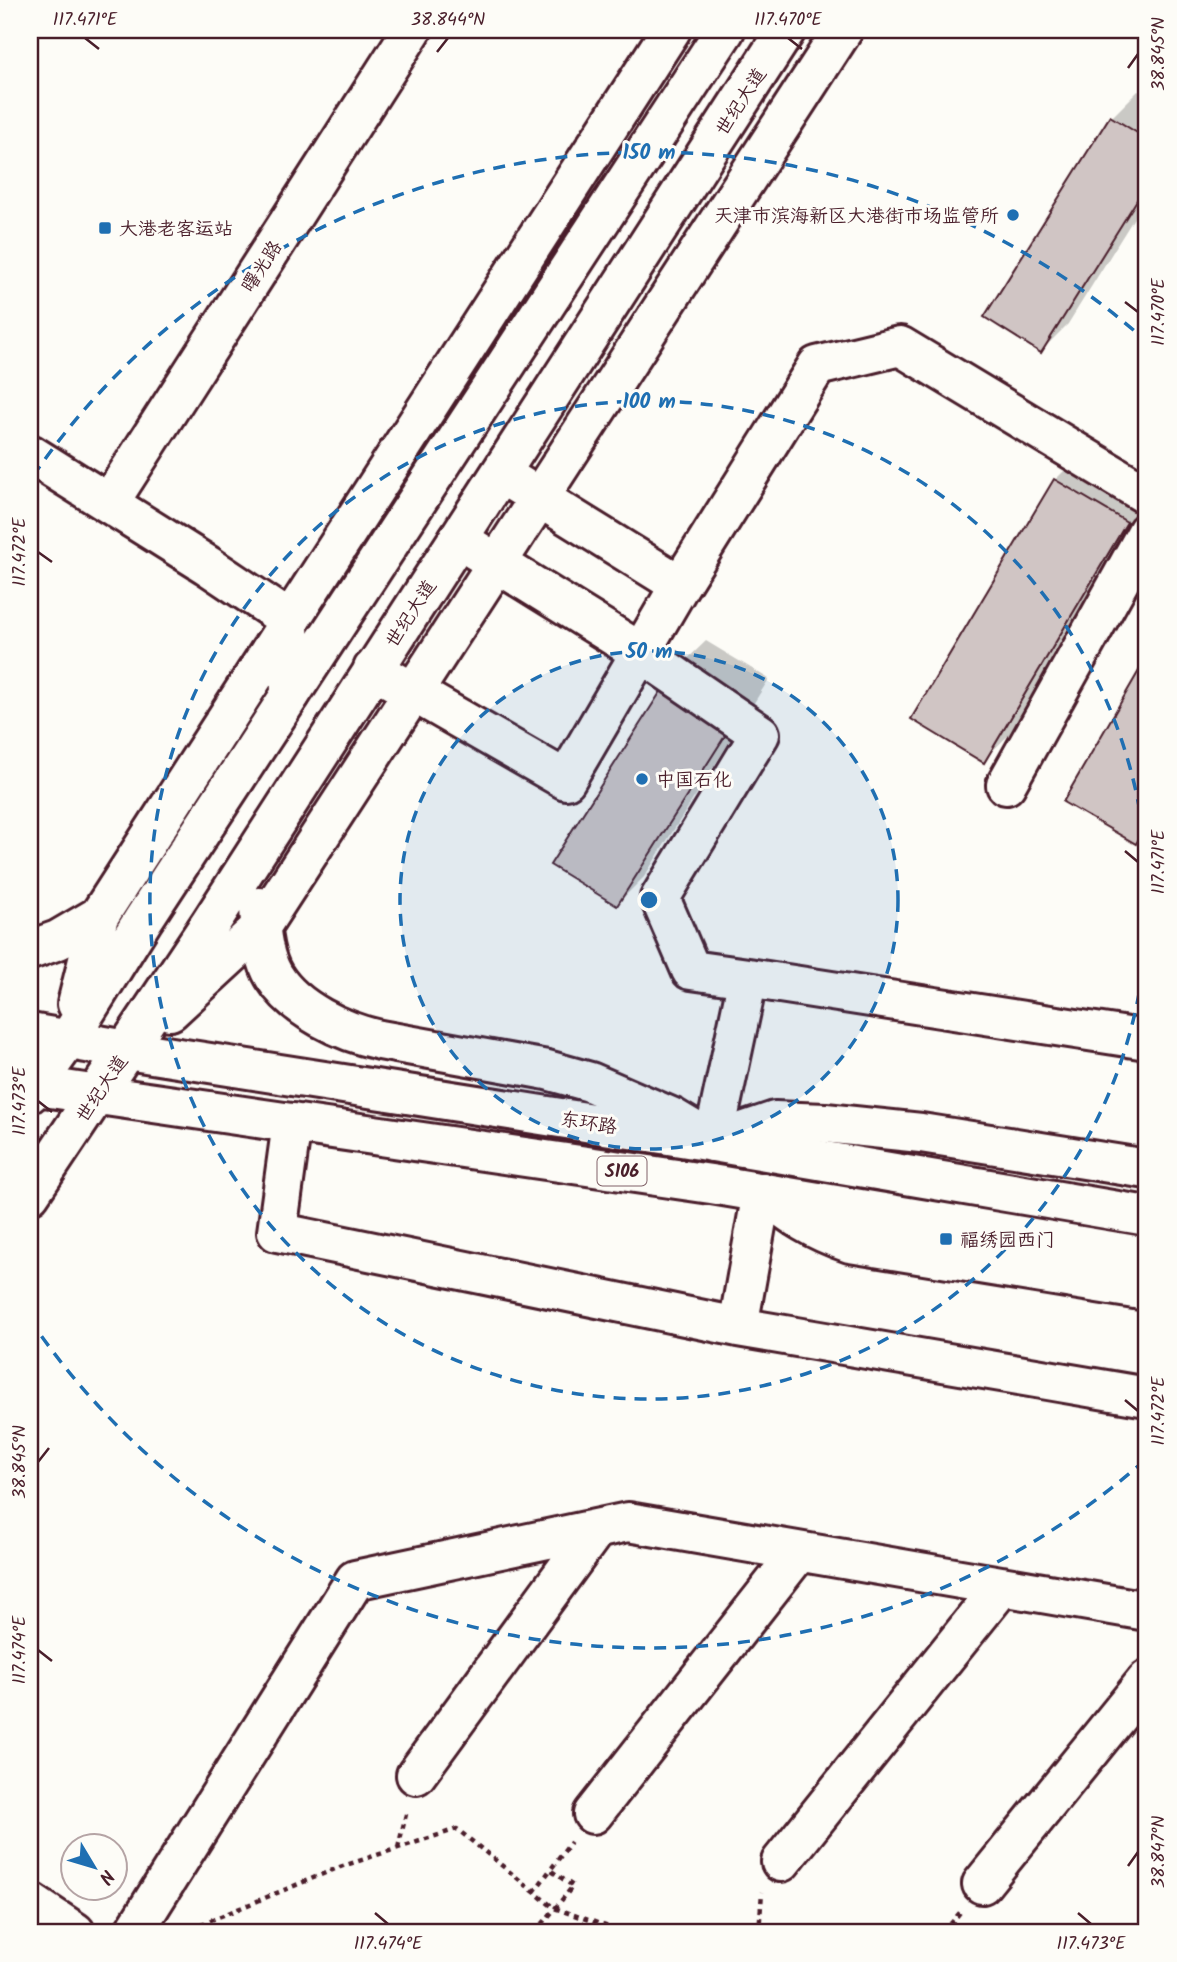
<svg xmlns="http://www.w3.org/2000/svg" width="1177" height="1962" font-family="Kalam,'LXGW WenKai TC',sans-serif">
	<style>
		.shadow { fill: #0003 }
		.building { fill: #d0c5c4; stroke: #4a1f2b; stroke-width: 2 }
		.lines { fill: none; stroke-linecap: round; stroke-linejoin: round }
		.minor-casing { stroke: #4a1f2b; stroke-width: 44 }
		.major-casing { stroke: #4a1f2b; stroke-width: 44 }
		.highway-casing { stroke: #4a1f2b; stroke-width: 44 }
		.path { stroke: #4a1f2b; stroke-width: 4.5; stroke-dasharray: 5 5; stroke-linecap: butt }
		.minor { stroke: #fdfcf7; stroke-width: 38 }
		.major { stroke: #fdfcf7; stroke-width: 38 }
		.highway { stroke: #fdfcf7; stroke-width: 38 }
		.ticks { fill: none; stroke: #4a1f2b; stroke-width: 2.5 }
		.ring { fill: none; stroke: #1f6fb2; stroke-width: 3.5; stroke-dasharray: 12 9 }
		.poi-dot { fill: #1f6fb2; stroke: #fdfcf7; stroke-width: 2.5 }
		.labels { text-anchor: middle; stroke-width: 6; stroke-linejoin: round; paint-order: stroke }
		.shield { fill: #fdfcf7; stroke: #806168; stroke-width: 2 }
		.shield-label { font-size: 18px; font-weight: bold; fill: #4a1f2b }
		.street-label { font-size: 19px; fill: #4a1f2b; stroke: #fdfcf7 }
		.poi-label { font-size: 19px; fill: #4a1f2b; stroke: #fdfcf7; text-anchor: start }
		.centre { fill: #1f6fb2; stroke: #fdfcf7; stroke-width: 3.5 }
		.ring-label { font-size: 21px; text-anchor: middle; font-weight: bold; fill: #1f6fb2; stroke: #fdfcf7; stroke-width: 6; stroke-linejoin: round; paint-order: stroke }
		.neatline { fill: none; stroke: #4a1f2b; stroke-width: 2.5 }
		.ticks-label { font-size: 18px; text-anchor: middle; fill: #4a1f2b }
	</style>
	<rect width="100%" height="100%" fill="#fdfcf7"/>
	<filter id="ink" filterUnits="userSpaceOnUse"><feTurbulence type="fractalNoise" baseFrequency=".0143" numOctaves="2"/><feDisplacementMap in="SourceGraphic" scale="14" xChannelSelector="R" yChannelSelector="G"/><feConvolveMatrix kernelMatrix="1 2 1 2 8 2 1 2 1" color-interpolation-filters="sRGB"/></filter>
	<g filter="url(#ink)">
		<!-- shadow -->
		<path class="shadow" d="M1138,91L1147,96V197L1068,324L1041,351L1112,117Z
			M1092,443L1147,510L1020,724L983,760L913,719L1055,480Z
			M706,641L769,679L644,877L617,904L679,667Z
			M1147,660V830L1136,841L1066,801Z"/>
		<!-- building -->
		<path class="building" d="M1110,116L1147,139V184L1041,353L984,317Z
			M1054,479L1127,522L984,763L911,719Z
			M1147,657V824L1136,844L1063,802Z
			M677,666L744,706L617,906L550,865Z"/>
		<g class="lines">
			<defs>
				<path id="minor" d="M30,454L207,565L289,620L290,695
					M501,474L680,585L817,366L900,346L1147,495
					M109,503L412,30
					M458,539L640,652L760,734L660,898L691,970L748,978
					M373,669L566,780L680,585
					M1006,785L1147,532
					M292,1123L277,1232L738,1327L1147,1397
					M713,1142L748,978L1147,1040
					M738,1327L762,1192
					M416,1775L596,1529
					M593,1814L798,1553
					M781,1862L1002,1586
					M982,1884L1147,1680
					M30,1902L75,1932
					M134,1932L355,1580L628,1522L1147,1611"/>
				<path id="major" d="M259,907C260,928 263,958 274,976C295,1010 343,1032 380,1040L547,1070L590,1082L673,1118L713,1142L775,1121L825,1123L921,1133L1147,1169
					M30,950L58,940L99,916
					M77,1004L99,916L671,30
					M170,1011L260,928L843,30
					M30,1093L68,1040L143,920L725,30
					M762,1192C794,1217 812,1230 850,1243L1147,1291
					M30,1194L210,924L786,30"/>
				<path id="highway" d="M30,1033L127,1050L713,1142L1147,1216
					M30,1085L711,1184L1147,1257"/>
			</defs>
			<!-- minor casing -->
			<use href="#minor" class="minor-casing"/>
			<!-- major casing -->
			<use href="#major" class="major-casing"/>
			<!-- highway casing -->
			<use href="#highway" class="highway-casing"/>
			<!-- path -->
			<path class="path" d="M398,1848L407,1810
				M534,1892L571,1842
				M182,1932L340,1867L457,1829L554,1908L623,1932
				M536,1932L573,1886L550,1870
				M759,1932L762,1892
				M944,1932L962,1910"/>
			<!-- minor -->
			<use href="#minor" class="minor"/>
			<!-- major -->
			<use href="#major" class="major"/>
			<!-- highway -->
			<use href="#highway" class="highway"/>
		</g>
	</g>
	<!-- ticks -->
	<path class="ticks" d="M85,38L99,49M788,38L802,49M437,52L448,38M1128,68L1138,54M1125,302L1138,312M38,552L52,562M1125,851L1138,862M38,1101L52,1112M1125,1400L1138,1411M38,1462L49,1448M38,1650L52,1661M1128,1866L1138,1852M375,1913L388,1924M1078,1913L1091,1924"/>
	<!-- distance rings -->
	<circle cx="649" cy="900" r="249" fill="#1f6fb2" fill-opacity=".12"/>
	<g class="ring">
		<circle cx="649" cy="900" r="249"/>
		<path d="M1147 930A499 499 0 1 1 1147 870"/>
		<path d="M1145 1460A748 748 0 0 1 33 1324M33 476A748 748 0 0 1 1145 340"/>
	</g>
	<!-- markers -->
	<g class="poi-dot">
		<circle cx="1013" cy="215" r="7"/>
		<rect x="98" y="221" width="14" height="14" rx="3.5"/>
		<circle cx="642" cy="779" r="7"/>
		<rect x="939" y="1232" width="14" height="14" rx="3.5"/>
	</g>
	<g class="labels">
		<!-- shield labels -->
		<rect class="shield" x="597.5" y="1156.5" width="49" height="29" rx="5"/>
		<g class="shield-label">
			<text x="622" y="1177">S106</text>
		</g>
		<!-- street labels -->
		<g class="street-label">
			<text transform="translate(740 101) rotate(-57)" y="7">世纪大道</text>
			<text transform="translate(261 266) rotate(-57)" y="7">曙光路</text>
			<text transform="translate(410 613) rotate(-57)" y="7">世纪大道</text>
			<text transform="translate(101 1088) rotate(-56)" y="7">世纪大道</text>
			<text transform="translate(589 1122) rotate(9)" y="7">东环路</text>
		</g>
		<!-- poi labels -->
		<g class="poi-label">
			<text x="999" y="222" text-anchor="end">天津市滨海新区大港街市场监管所</text>
			<text x="119" y="235">大港老客运站</text>
			<text x="656" y="786">中国石化</text>
			<text x="960" y="1246">福绣园西门</text>
		</g>
	</g>
	<circle cx="649" cy="900" r="10" class="centre"/>
	<g class="ring-label">
		<text x="649" y="159">150 m</text>
		<text x="649" y="408">100 m</text>
		<text x="649" y="658">50 m</text>
	</g>
	<!-- margin -->
	<rect width="1177" height="1962" fill="none" stroke="#fdfcf7" stroke-width="77"/>
	<!-- north arrow -->
	<g transform="translate(94 1867) rotate(128)"><circle r="33" fill="#fdfcf7" stroke="#b5a4a5" stroke-width="2"/>
	<path d="M0-5L12 26L0 18L-12 26Z" fill="#1f6fb2"/>
	<text y="-10" font-size="19" font-weight="bold" text-anchor="middle" fill="#4a1f2b">N</text>
	</g>
	<rect x="38" y="38" width="1100" height="1886" class="neatline"/>
	<g class="ticks-label">
		<text x="85" y="25">117.471°E</text>
		<text x="448" y="25">38.844°N</text>
		<text x="788" y="25">117.470°E</text>
		<text transform="translate(1158 54) rotate(-90)" y="6">38.845°N</text>
		<text transform="translate(1158 312) rotate(-90)" y="6">117.470°E</text>
		<text transform="translate(19 552) rotate(-90)" y="6">117.472°E</text>
		<text transform="translate(1158 862) rotate(-90)" y="6">117.471°E</text>
		<text transform="translate(19 1101) rotate(-90)" y="6">117.473°E</text>
		<text transform="translate(1158 1411) rotate(-90)" y="6">117.472°E</text>
		<text transform="translate(19 1462) rotate(-90)" y="6">38.845°N</text>
		<text transform="translate(19 1650) rotate(-90)" y="6">117.474°E</text>
		<text transform="translate(1158 1852) rotate(-90)" y="6">38.847°N</text>
		<text x="388" y="1949">117.474°E</text>
		<text x="1091" y="1949">117.473°E</text>
	</g>
</svg>
